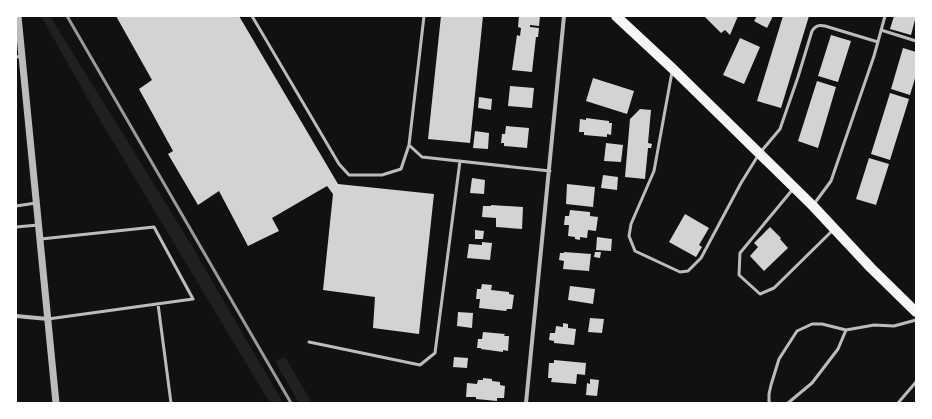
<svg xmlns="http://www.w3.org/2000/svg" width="932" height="419" font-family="Lato,sans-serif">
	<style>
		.green { fill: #202020 }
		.building { fill: #d3d3d3 }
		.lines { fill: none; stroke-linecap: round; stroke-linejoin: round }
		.service { stroke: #bcbcbc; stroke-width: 3 }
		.minor { stroke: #bcbcbc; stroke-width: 4 }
		.tertiary { stroke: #bcbcbc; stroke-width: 7 }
		.primary { stroke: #f5f5f5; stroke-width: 10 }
		.rail { stroke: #9a9a9a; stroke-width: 3 }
	</style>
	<rect width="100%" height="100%" fill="#111"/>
	<!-- green -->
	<path class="green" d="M41,16H50L186,236L283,403H270L97,115Z
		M285,357L312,403H299L275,361Z"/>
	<!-- building -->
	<path class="building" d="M116,16H239L338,184L434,194L419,334L373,328L375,297L323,290L333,194L327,186L272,218L279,231L248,246L219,191L198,205L168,154L173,151L139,89L152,80Z
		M441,16H483L470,143L428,139Z
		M519,16H540L539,26L530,25V27L539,28L538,37H536L532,72L512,70L517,35L520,36L521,28L518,27Z
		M704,16H738L730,35L725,30L721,33Z
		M757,16H773L767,28L754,21Z
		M783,16H809L781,108L757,101Z
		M894,16H916L911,35L890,29Z
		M831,35L851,41L838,82L818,76Z
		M740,38L760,47L744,84L723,75Z
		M903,48L916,52V75L910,95L891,89Z
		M593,78L634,91L627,114L586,101Z
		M817,81L836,87L818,148L798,141Z
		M510,86L534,88L532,108L508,106Z
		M890,93L909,99L890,160L871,154Z
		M479,97L492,99L491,110L478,108Z
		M640,109L651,110L648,143L652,144L651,148H648L645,179L625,177L630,119Z
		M586,118L609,121V123H612L611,135L607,134V137L584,135V132H579L580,119L586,120Z
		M506,126L529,128L527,148L504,146V143H501L502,134H505Z
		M475,131L489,133L488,149L473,148Z
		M606,143L623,145L621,162L604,161Z
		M869,158L889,164L876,205L856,199Z
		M603,175L618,177L617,190L601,188Z
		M472,178L485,180L484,194L470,193Z
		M567,184L595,187L593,207L566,204Z
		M491,205L523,207L522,229L496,227V218L482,217L483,206H491Z
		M570,210L590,212V216L598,217L596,231L588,230L587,238L580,237V240L575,239V237L568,236L569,225H564L565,216H569Z
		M685,214L709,228L699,245L702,247L696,257L669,242Z
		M770,227L781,238L780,239L788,248L764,271L750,256L758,247L754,243Z
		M475,230L484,231L483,239H475Z
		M597,237L612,239L611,251L596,250Z
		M482,242L492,243L490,260L467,258L469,244L482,245Z
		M564,252L591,254L589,271L563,269L564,261L559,260L560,253H564Z
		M595,252H601L600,258L594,257Z
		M482,284L492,285L491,290L509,292V294L514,295L512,309H507L506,311L479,308L480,299H476L477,289H481Z
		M570,286L595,289L593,304L568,300Z
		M458,312L473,313L472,328L457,326Z
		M590,318L604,319L602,333L588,332Z
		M563,323L568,324V328L576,329L574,345L554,343V341L549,340L550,333H555L556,326L563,327Z
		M483,332L505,334L504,336H509L508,351L503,350V352L481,349V348H477L478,339H482Z
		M454,357L468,358L467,368L453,367Z
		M554,360L586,363L585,375L577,374L576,384L551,382L552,378H548L549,363H554Z
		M483,378L492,379V381L500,382V385L505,386L504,398H497V401L476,399V397H466L467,383L477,384L478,380H483Z
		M590,379L599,380L597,396L586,395L587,383L590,384Z"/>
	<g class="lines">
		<!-- service -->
		<path class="service" d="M252,16L339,164L349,175H382L401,169L409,145
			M424,16L409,145L422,157L550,171
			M881,30L916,41
			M16,57L22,56
			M672,72L654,171L631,224L629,236L635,251L680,272L688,271L701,258L741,183L759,154L780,129L798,77L812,31C816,25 819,25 825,26L878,42
			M793,189L740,253L739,275L760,294L774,288L833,230
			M814,204L831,181L874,56L885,16
			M16,206L36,203
			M16,227L38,225
			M41,239L154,227L193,299L48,319
			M158,304L171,403
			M309,342L420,365L435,353L460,161
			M770,403L769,402V394L771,385L779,359L797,331L812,324H822L846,330L874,325L894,326L916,320
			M788,403L812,383L838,349L846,330
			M898,403L916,382"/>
		<!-- minor -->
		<path class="minor" d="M16,316L48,319
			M526,403L564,16"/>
		<!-- tertiary -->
		<path class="tertiary" d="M18,16L56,403"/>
		<!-- primary -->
		<path class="primary" d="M616,16L673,69L813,206L871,268L916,312"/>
		<!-- rail -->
		<path class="rail" d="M67,16L291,403"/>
	</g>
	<!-- border -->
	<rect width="932" height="419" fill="none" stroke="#ffffff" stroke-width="34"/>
</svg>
